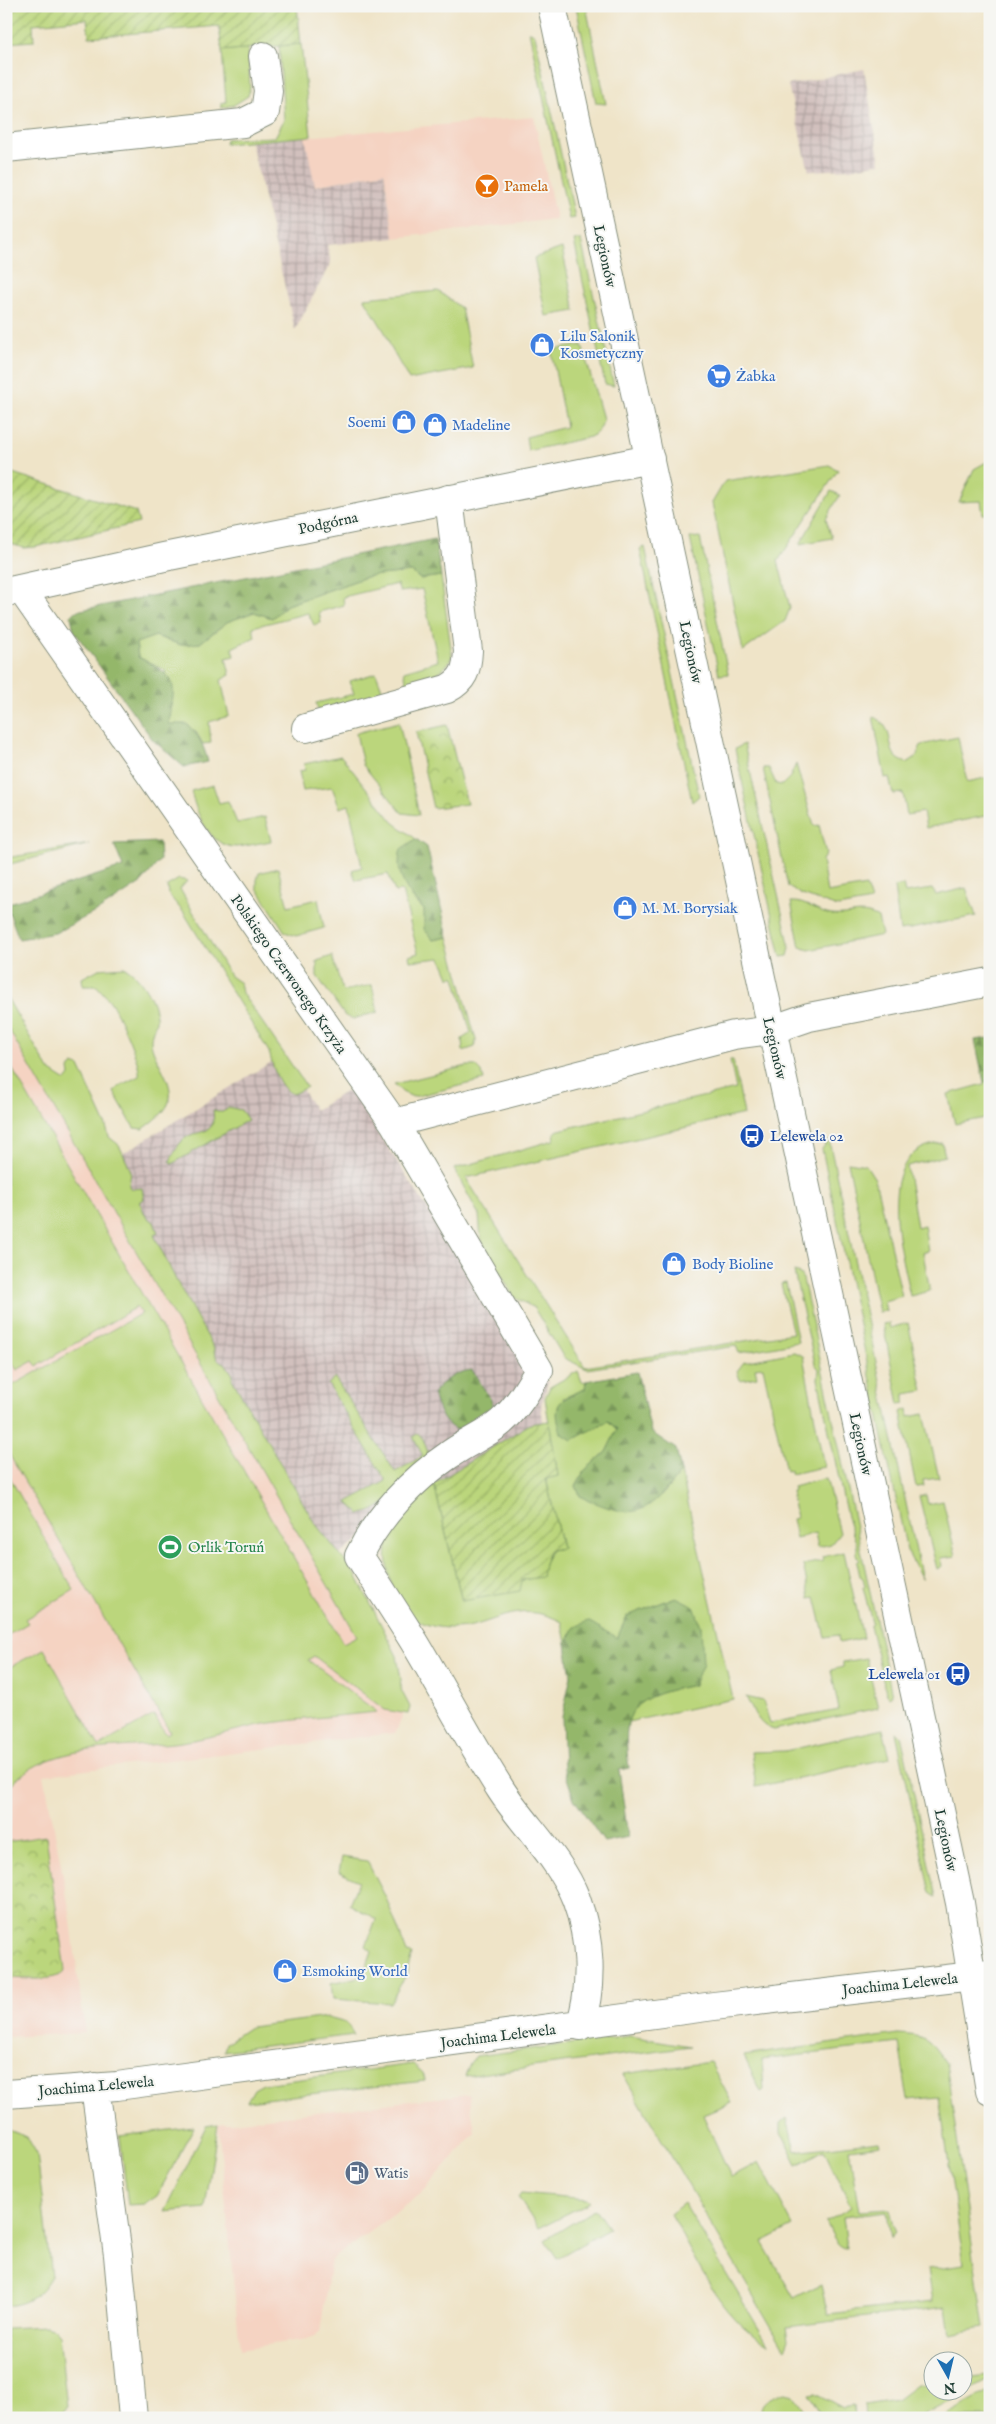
<svg xmlns="http://www.w3.org/2000/svg" width="996" height="2424" font-family="'IM FELL English',serif">
	<style>
		.built { fill: #f5d3c2 }
		.industrial { fill: url(#industrial-grid) }
		.grass { fill: #bbd67b; stroke: #6d8a58 }
		.forest { fill: url(#forest-firs); stroke: #5a7a50 }
		.park { fill: url(#park-crowns); stroke: #6d8a58 }
		.garden { fill: url(#garden-furrows); stroke: #6d8a58 }
		.lines { fill: none; stroke-linecap: round; stroke-linejoin: round }
		.minor-casing { stroke: #87907e; stroke-width: 30 }
		.tertiary-casing { stroke: #87907e; stroke-width: 30 }
		.minor { stroke: #fff; stroke-width: 28 }
		.tertiary { stroke: #fff; stroke-width: 28 }
		.labels { text-anchor: middle; stroke-width: 4; stroke-linejoin: round; paint-order: stroke }
		.food-label { font-size: 15px; fill: #c56008; stroke: #f6f6f2; text-anchor: start }
		.street-label { font-size: 15px; fill: #1f3d34; stroke: #f6f6f2 }
		.shop-label { font-size: 15px; fill: #366cbe; stroke: #f6f6f2; text-anchor: start }
		.transit-label { font-size: 15px; fill: #164399; stroke: #f6f6f2; text-anchor: start }
		.leisure-label { font-size: 15px; fill: #27864d; stroke: #f6f6f2; text-anchor: start }
		.service-label { font-size: 15px; fill: #4e5e75; stroke: #f6f6f2; text-anchor: start }
	</style>
	<defs>
		<pattern id="industrial-grid" width="8" height="8" patternUnits="userSpaceOnUse" patternTransform="scale(1.25)"><rect width="8" height="8" fill="#d1c0bd"/><path d="M0 4h8M4 0v8" fill="none" stroke="#a99d9a"/></pattern>
		<pattern id="forest-firs" width="22" height="20" patternUnits="userSpaceOnUse" patternTransform="scale(1.25)"><rect width="22" height="20" fill="#94b76b"/><path d="M5 1l3.5 6h-7zM16 11l3.5 6h-7z" fill="#789659"/></pattern>
		<pattern id="park-crowns" width="20" height="18" patternUnits="userSpaceOnUse" patternTransform="scale(1.25)"><rect width="20" height="18" fill="#bbd67b"/><path d="M2 6a3 3 0 1 1 6 0M12 15a3 3 0 1 1 6 0" fill="none" stroke="#97af66"/></pattern>
		<pattern id="garden-furrows" width="10" height="10" patternUnits="userSpaceOnUse" patternTransform="scale(1.25)"><rect width="10" height="10" fill="#bbd67b"/><path d="M-1 1l2-2M0 10L10 0M9 11l2-2" fill="none" stroke="#97af66"/></pattern>
	</defs>
	<rect width="100%" height="100%" fill="#f6f6f2"/>
	<filter id="ink" filterUnits="userSpaceOnUse"><feTurbulence type="fractalNoise" baseFrequency=".02" numOctaves="2"/><feDisplacementMap in="SourceGraphic" scale="10" xChannelSelector="R" yChannelSelector="G"/><feConvolveMatrix kernelMatrix="1 2 1 2 8 2 1 2 1" color-interpolation-filters="sRGB"/></filter>
	<filter id="wash" filterUnits="userSpaceOnUse"><feTurbulence type="fractalNoise" baseFrequency=".0096" numOctaves="4" result="noise"/><feDisplacementMap in="SourceGraphic" scale="20" xChannelSelector="R" yChannelSelector="G"/><feGaussianBlur stdDeviation="1.12" result="paint"/><feColorMatrix in="noise" values="0 0 0 0 0 0 0 0 0 0 0 0 0 0 0 0 0 1.4 0 .05"/><feComposite in="paint" operator="in"/></filter>
	<g filter="url(#wash)">
		<rect width="100%" height="100%" fill="#efe4c8"/>
		<!-- built -->
		<path class="built" d="M534,117L556,219L394,238L384,172L314,186L305,137Z
			M6,1005L305,1511L404,1714L395,1733L44,1775L70,1913L85,2033L6,2037Z
			M469,2094L475,2132L422,2193L331,2260L320,2332L315,2336L307,2339L240,2349L218,2124Z"/>
		<!-- industrial -->
		<path class="industrial" d="M864,69L880,163L849,169L809,171L788,85Z
			M305,137L315,186L384,172L394,238L327,245L331,263L295,330L251,142Z
			M281,1056L315,1110L350,1089L537,1378L548,1382L541,1405L543,1422L530,1425L434,1484L321,1568L96,1170Z"/>
		<!-- grass -->
		<path class="grass" d="M576,6H586L606,104L596,103Z
			M529,31L535,35L575,218L569,219Z
			M301,44L311,136L225,144L226,139L275,137L284,120L279,46Z
			M248,48L250,88L248,96L234,105L221,108V103L226,102L222,51Z
			M581,240L614,386L605,384L574,241Z
			M562,248L575,311L546,316L534,258Z
			M438,291L461,308L473,368L409,380L390,346L386,334L364,298Z
			M582,345L603,419C602,428 598,433 590,437L528,451L526,437L566,427L551,350Z
			M990,460V514H983L981,501L959,502L974,469Z
			M829,465L838,470L778,561L790,608L785,621L743,651L712,503L725,481Z
			M831,491L840,495L826,519L832,538L800,544Z
			M700,537L728,674L719,675L690,538Z
			M645,547L699,796L692,802L640,549Z
			M412,572L420,579L441,576L452,656C445,675 424,678 407,684L404,671L438,661L422,589L400,592L397,584L343,597L344,605L319,612L321,623L314,625L308,613L253,627L255,637L232,648L234,656L226,658L230,675L221,680L229,716L209,722L211,743L203,744L196,732L169,724L165,670L138,657L136,643L155,636L181,645L200,643L227,622L254,612L272,618L287,605L369,576Z
			M376,673L382,689L381,694L321,713L318,710L316,703L354,694L350,681Z
			M873,716C901,731 880,755 907,763L916,757L921,745L958,737L967,782L990,777V815L926,828L923,812L907,815L903,793L893,794L889,777L885,778Z
			M399,722L419,815L402,813L363,765L356,733Z
			M744,744L790,948L788,956L781,957L735,749Z
			M341,756L393,822L416,839L401,849L411,896L424,910L433,940L448,937L476,1040L475,1047L463,1051L462,1039L471,1033L455,977H449L441,958L410,961L409,956L418,953L402,891L395,892L388,874L356,880L352,870L362,867L349,805L340,808L332,787L303,791L299,771L305,770L304,764Z
			M796,764L814,826L819,825L826,854L822,860L827,893L866,886L871,901L838,907L802,895L788,887L763,768H769L776,784L782,785L790,777Z
			M213,785L219,803L228,801L237,823L265,817L271,841C260,843 247,846 236,847C209,847 196,812 191,791Z
			M90,844L6,865V858Z
			M278,868L288,906L318,899L324,928L296,936L285,932L257,888V880L259,873Z
			M179,879L187,881L180,889L230,976L240,983L242,993L307,1087L293,1094C278,1089 273,1066 269,1052L184,913L168,894L167,886Z
			M903,885L905,893L932,889L936,895L966,888L976,916L900,931L894,887Z
			M791,902C807,901 816,913 832,915C851,917 861,908 878,918L882,935L809,950L800,947Z
			M332,956L343,991L372,985L378,1012L353,1019L345,1016L317,976V961Z
			M124,967C139,973 158,1004 156,1021C155,1027 151,1033 151,1040C151,1057 173,1078 170,1098C168,1111 153,1122 143,1129L134,1128L114,1092L119,1086L139,1076C142,1065 119,1016 112,1004C108,998 102,992 97,986H83L82,978L99,969Z
			M6,996L49,1070L66,1081L70,1076L69,1069L73,1064L79,1066L105,1123L109,1137L119,1145L131,1171L129,1186L131,1189L142,1188L144,1199L140,1202L145,1215L154,1222L158,1233L154,1235L176,1280L215,1350L214,1352L218,1360L225,1363L233,1375L232,1379L314,1522L356,1575L397,1656L401,1679L400,1688L410,1707L408,1714L385,1710L314,1656L308,1660L377,1712C341,1716 306,1718 271,1723C240,1728 211,1738 181,1742C124,1750 47,1740 6,1790V1669L44,1649L99,1746L154,1715L166,1734L170,1732L6,1449V1389L142,1313L136,1307L37,1366L33,1361L17,1370L10,1359L6,1361V1058L343,1643L357,1636L9,1030L6,1032Z
			M730,1060H733L744,1114L466,1178L585,1367L793,1333L781,1284L786,1283L798,1342L739,1353L736,1346L587,1369L564,1358L534,1308L514,1297L481,1240L479,1215L454,1169L554,1140L555,1132L559,1130L736,1089Z
			M467,1066H476L482,1072L484,1080L413,1097L402,1092L394,1084Z
			M990,1080V1117L955,1124L948,1094L984,1084V1082Z
			M228,1107L241,1110L248,1120L172,1164L170,1161C173,1154 177,1146 183,1140C197,1127 217,1139 213,1110L223,1112Z
			M829,1140L922,1579L907,1551L822,1149Z
			M942,1143L945,1156L907,1166L917,1227L924,1225L928,1251L923,1253L930,1291L910,1296C901,1252 870,1149 942,1143Z
			M848,1162L866,1165L875,1179L902,1296L884,1301L886,1311L879,1312Z
			M794,1272L800,1274L803,1279L892,1695L889,1697L886,1693L870,1625L872,1623L863,1587L865,1586L863,1578L860,1576L857,1562L860,1560L857,1557V1545L847,1517L818,1379L819,1369L815,1364Z
			M889,1323L890,1328L908,1323L923,1391L905,1394V1403L899,1404L883,1324Z
			M794,1352L803,1356L824,1467L790,1474V1470L786,1471L763,1367L755,1368L757,1377L740,1380L737,1371L744,1362Z
			M578,1371L582,1382L586,1381L585,1389L563,1398L572,1440L608,1421L617,1430L606,1452L584,1471L576,1486L663,1494L681,1472L733,1699L628,1722C631,1696 673,1689 694,1685L676,1597L628,1616L618,1638L575,1627L566,1644L562,1622C549,1615 534,1611 518,1613C501,1615 484,1624 467,1627C417,1633 394,1612 387,1564C382,1528 407,1504 434,1484L462,1601L522,1580L542,1576L544,1563L551,1550L562,1548L546,1478L558,1476L545,1398L550,1387Z
			M335,1378L395,1472L423,1456L413,1437L418,1433L423,1439L429,1455C412,1474 386,1513 360,1514L347,1502L386,1481L328,1384Z
			M908,1409L909,1417L924,1414L939,1478L923,1480L924,1486L916,1487L901,1412Z
			M6,1471L74,1590L25,1619L28,1623L6,1636Z
			M826,1478L840,1533L831,1544L818,1547L815,1533L796,1538L792,1519L796,1518L791,1491L793,1490V1487Z
			M926,1495L928,1504L943,1501L956,1556L940,1558L942,1566L937,1569L919,1496Z
			M844,1552L863,1638L839,1643L838,1635L825,1637L815,1597L810,1598L803,1565L823,1561L822,1557Z
			M866,1658L878,1708L774,1730C758,1726 753,1710 746,1697L763,1701L770,1723L839,1710L831,1670L843,1667V1662Z
			M883,1729L890,1758L756,1787L751,1752L785,1751Z
			M896,1732L901,1735L936,1897L930,1893Z
			M342,1857L367,1861L386,1898L407,1953L412,1954L406,1975L390,2003L333,1999L331,1983L363,1976L372,1951L366,1946L376,1919L349,1904L359,1881L339,1872Z
			M328,2017L346,2022L354,2035L224,2051L226,2043L250,2027Z
			M898,2034C928,2036 929,2040 946,2063L984,2328L950,2334L946,2307L787,2327L789,2340L785,2350L623,2074L710,2062L732,2103L703,2115L731,2177L759,2162L793,2226L762,2242L794,2298L821,2284L828,2314L933,2302L928,2269L964,2264L939,2097L908,2100L899,2043L762,2060L764,2090L761,2092L744,2056Z
			M630,2036L690,2046L465,2076L470,2063L476,2056Z
			M413,2064L423,2073L425,2081L247,2101L254,2089L263,2084Z
			M787,2118L795,2151L879,2141L880,2145L849,2149L859,2211L890,2209L895,2231L891,2239L887,2212L843,2217L847,2248C836,2248 831,2231 826,2222L851,2207L824,2150L797,2165L781,2133V2123Z
			M218,2124L205,2208L165,2212L206,2126Z
			M194,2127L157,2196L145,2204L128,2205L120,2136Z
			M6,2129L27,2137L37,2154L51,2276C40,2295 28,2304 6,2306Z
			M521,2193L587,2199L590,2202L538,2228L518,2197Z
			M684,2203L768,2344C720,2319 696,2259 670,2214Z
			M595,2209L609,2229L557,2258L545,2240Z
			M46,2326L54,2329L59,2335L67,2407L58,2418H6V2328Z
			M988,2376L990,2379L919,2418H865L864,2405L897,2400L917,2385L933,2383L934,2392H964V2379Z
			M990,2391V2418H945L948,2414Z
			M785,2393L794,2395L809,2418H764C754,2402 773,2396 785,2393Z
			M815,2393L843,2408L854,2406L855,2418H823L809,2394Z"/>
		<!-- forest -->
		<path class="forest" d="M435,539L441,576L420,579L412,572L369,576L287,605L272,618L254,612L227,622L200,643L181,645L156,636L136,643L138,657C179,678 176,680 169,724H187C199,735 204,746 208,762L184,767L153,740L74,631L71,616L76,611Z
			M416,839L427,847L448,937L433,940L424,929V910C407,892 394,875 401,849Z
			M159,842L160,860L142,882L101,909L55,933L19,939L6,904L123,867L114,844Z
			M990,1038V1080L984,1082L975,1040Z
			M472,1370L491,1400L495,1413L471,1433C446,1431 440,1417 433,1394C440,1382 458,1371 472,1370Z
			M637,1372L651,1432L676,1449L681,1472C643,1518 635,1521 580,1496L576,1486L584,1471L606,1452L617,1429L608,1421L572,1440L561,1433C552,1403 558,1400 585,1389L586,1381Z
			M676,1597L694,1606L701,1626L703,1663L694,1685C634,1697 620,1706 629,1768L619,1770L628,1837L604,1842L574,1799L564,1769L562,1717L571,1676L566,1644L575,1627L588,1621L617,1638L627,1616Z"/>
		<!-- park -->
		<path class="park" d="M447,725L467,804L433,808L416,732Z
			M46,1836L65,1971C56,1983 21,1978 6,1978V1842Z"/>
		<!-- garden -->
		<path class="garden" d="M6,6H297L301,44L222,51L219,26L89,37L87,19L33,24L34,41L6,43Z
			M6,471L136,512L139,523L35,547L23,548L6,542Z
			M549,1421L558,1476L546,1479L562,1548L550,1550L544,1563L542,1577L522,1580L520,1591L462,1601L434,1484L530,1424Z"/>
	</g>
	<g filter="url(#ink)">
		<g class="lines">
			<defs>
				<path id="minor" d="M6,148L243,123L265,112L268,91L263,56
					M21,589L394,1123L539,1370C528,1389 517,1408 501,1422C486,1435 465,1443 449,1455C412,1480 378,1516 359,1556C378,1585 397,1614 415,1643C444,1691 470,1742 501,1790C525,1827 560,1858 576,1899C591,1939 593,1986 580,2026
					M306,728L447,689C464,680 467,670 468,651L449,499
					M394,1123L734,1035L771,1030L809,1017L990,982
					M95,2087L118,2255L133,2418
					M6,2094L117,2086L714,2006L990,1974"/>
				<path id="tertiary" d="M552,6L960,1903L990,2091
					M6,592L164,557L650,459"/>
			</defs>
			<!-- minor casing -->
			<use href="#minor" class="minor-casing"/>
			<!-- tertiary casing -->
			<use href="#tertiary" class="tertiary-casing"/>
			<!-- minor -->
			<use href="#minor" class="minor"/>
			<!-- tertiary -->
			<use href="#tertiary" class="tertiary"/>
		</g>
	</g>
	<!-- icons -->
	<defs>
		<symbol id="bar-disc" viewBox="-11 -11 22 22"><circle r="9.5" fill="#e8710a" stroke="#f6f6f2"/><path d="M-6-5H6L.8 .8V4.5H3.5V6h-7V4.5H-.8V.8Z" fill="#fff"/></symbol>
		<symbol id="shop-disc" viewBox="-11 -11 22 22"><circle r="9.5" fill="#3f7fe0" stroke="#f6f6f2"/><path d="M-5-2.5h2.3a2.7 3.5 0 0 1 5.4 0H5L5.5 6h-11ZM-1.5-2.5h3a1.5 2.3 0 0 0-3 0Z" fill="#fff"/></symbol>
		<symbol id="supermarket-disc" viewBox="-11 -11 22 22"><circle r="9.5" fill="#3f7fe0" stroke="#f6f6f2"/><path d="M-6-5.5h2.5l.6 2H6L4.5 2H-2.5L-4.4-4H-6ZM-1.5 3.2a1.3 1.3 0 1 0 .1 0ZM3 3.2a1.3 1.3 0 1 0 .1 0Z" fill="#fff"/></symbol>
		<symbol id="bus-disc" viewBox="-11 -11 22 22"><circle r="9.5" fill="#1a4fb4" stroke="#f6f6f2"/><path d="M-5-6H5V4H4V6H2V4H-2V6H-4V4H-5ZM-3.5-4V0h7V-4ZM-3.5 1.2v1.5H-2V1.2ZM2 1.2v1.5H3.5V1.2Z" fill="#fff"/></symbol>
		<symbol id="stadium-disc" viewBox="-11 -11 22 22"><circle r="9.5" fill="#2e9e5b" stroke="#f6f6f2"/><path d="M0-5a6.5 5 0 1 0 0 10a6.5 5 0 1 0 0-10ZM-3.5-1.8h7v3.6h-7Z" fill="#fff"/></symbol>
		<symbol id="fuel-disc" viewBox="-11 -11 22 22"><circle r="9.5" fill="#5c6f8a" stroke="#f6f6f2"/><path d="M-5.5-6h7V0h2V4h1.3V-2.5L3-4.5l.8-.8L6-3V5H2.5V1h-1V6h-7ZM-4.2-4.7v3.2H.2V-4.7Z" fill="#fff"/></symbol>
	</defs>
	<g fill-rule="evenodd">
		<use href="#bar-disc" x="473" y="172" width="28" height="28"/>
		<use href="#shop-disc" x="528" y="331" width="28" height="28"/>
		<use href="#supermarket-disc" x="705" y="362" width="28" height="28"/>
		<use href="#shop-disc" x="390" y="408" width="28" height="28"/>
		<use href="#shop-disc" x="421" y="411" width="28" height="28"/>
		<use href="#shop-disc" x="611" y="894" width="28" height="28"/>
		<use href="#bus-disc" x="738" y="1122" width="28" height="28"/>
		<use href="#shop-disc" x="660" y="1250" width="28" height="28"/>
		<use href="#stadium-disc" x="156" y="1533" width="28" height="28"/>
		<use href="#bus-disc" x="944" y="1660" width="28" height="28"/>
		<use href="#shop-disc" x="271" y="1957" width="28" height="28"/>
		<use href="#fuel-disc" x="343" y="2159" width="28" height="28"/>
	</g>
	<g class="labels">
		<!-- food labels -->
		<g class="food-label">
			<text x="504" y="191">Pamela</text>
		</g>
		<!-- street labels -->
		<g class="street-label">
			<text transform="translate(605 256) rotate(78)" y="5">Legionów</text>
			<text transform="translate(328 523) rotate(-12)" y="5">Podgórna</text>
			<text transform="translate(691 652) rotate(78)" y="5">Legionów</text>
			<text transform="translate(289 974) rotate(55)" y="5">Polskiego Czerwonego Krzyża</text>
			<text transform="translate(775 1048) rotate(77)" y="5">Legionów</text>
			<text transform="translate(861 1444) rotate(78)" y="5">Legionów</text>
			<text transform="translate(946 1840) rotate(78)" y="5">Legionów</text>
			<text transform="translate(900 1984) rotate(-6)" y="5">Joachima Lelewela</text>
			<text transform="translate(498 2036) rotate(-7)" y="5">Joachima Lelewela</text>
			<text transform="translate(96 2086) rotate(-5)" y="5">Joachima Lelewela</text>
		</g>
		<!-- shop labels -->
		<g class="shop-label">
			<text x="560" y="341">Lilu Salonik<tspan x="560" dy="17">Kosmetyczny</tspan></text>
			<text x="736" y="381">Żabka</text>
			<text x="386" y="427" text-anchor="end">Soemi</text>
			<text x="452" y="430">Madeline</text>
			<text x="642" y="913">M. M. Borysiak</text>
			<text x="692" y="1269">Body Bioline</text>
			<text x="302" y="1976">Esmoking World</text>
		</g>
		<!-- transit labels -->
		<g class="transit-label">
			<text x="770" y="1141">Lelewela 02</text>
			<text x="940" y="1679" text-anchor="end">Lelewela 01</text>
		</g>
		<!-- leisure labels -->
		<g class="leisure-label">
			<text x="188" y="1552">Orlik Toruń</text>
		</g>
		<!-- service labels -->
		<g class="service-label">
			<text x="374" y="2178">Watis</text>
		</g>
	</g>
	<!-- margin -->
	<rect width="996" height="2424" fill="none" stroke="#f6f6f2" stroke-width="25"/>
	<!-- north arrow -->
	<g transform="translate(948 2376) rotate(172)"><circle r="24" fill="#f6f6f2" stroke="#a0aca6"/>
	<path d="M0-4L9 19L0 12L-9 19Z" fill="#1f6fb2"/>
	<text y="-8" font-size="14" font-weight="bold" text-anchor="middle" fill="#1f3d34">N</text>
	</g>
</svg>
